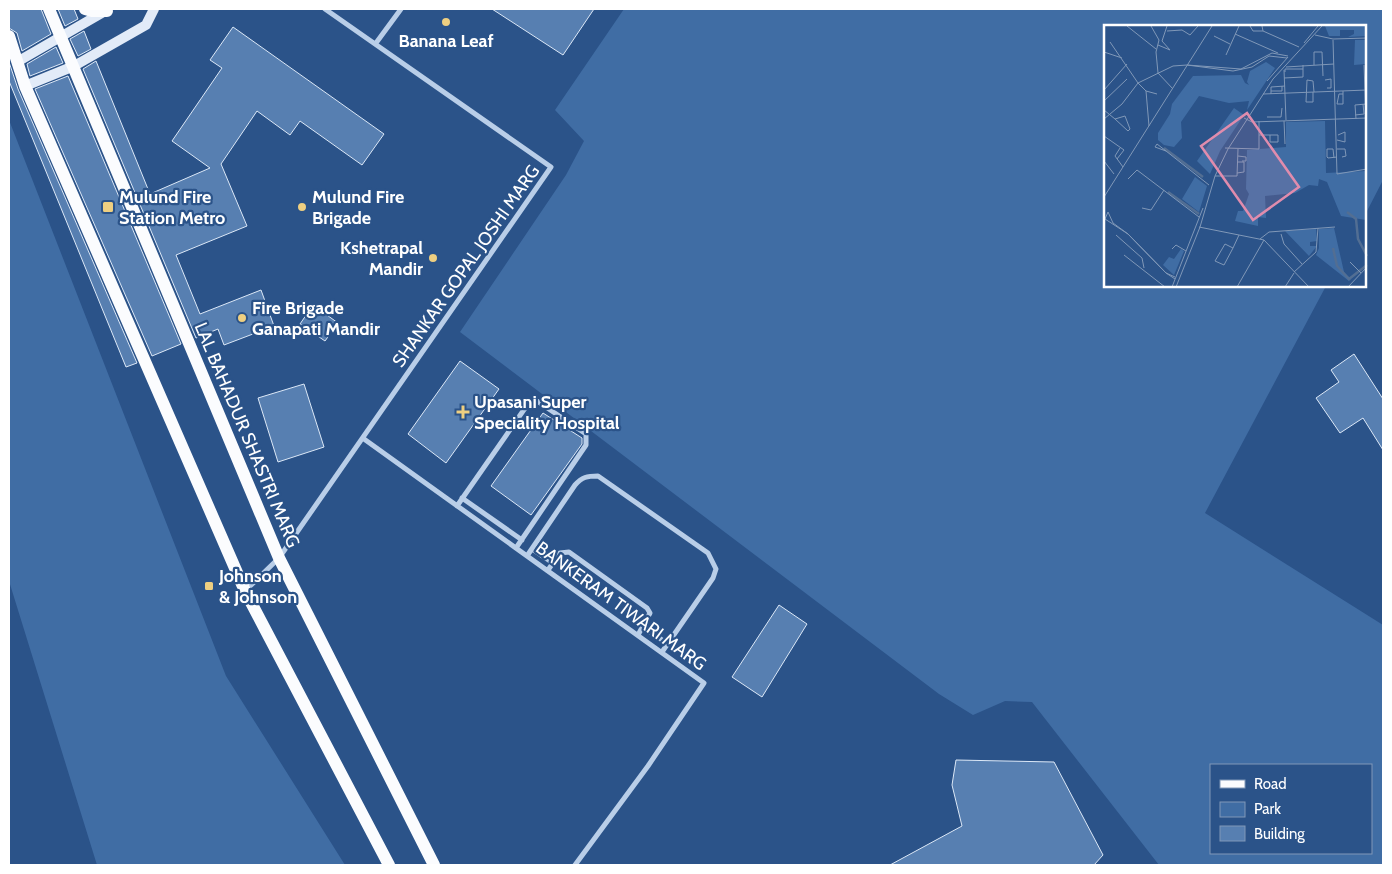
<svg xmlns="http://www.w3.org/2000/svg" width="1392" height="874" font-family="Cabin,sans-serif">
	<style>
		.green { fill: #406da4; fill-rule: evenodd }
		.building { fill: #577fb1; stroke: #dce8f7 }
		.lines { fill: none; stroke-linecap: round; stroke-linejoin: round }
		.street { stroke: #b9cee8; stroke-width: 5 }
		.secondary { stroke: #e2ebf8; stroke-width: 10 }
		.primary { stroke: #fbfcfe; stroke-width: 12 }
		.poi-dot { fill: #eecf81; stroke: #2b5389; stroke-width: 2 }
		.labels { text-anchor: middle; stroke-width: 4.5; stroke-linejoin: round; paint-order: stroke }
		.poi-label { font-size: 18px; font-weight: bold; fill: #fff; stroke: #2b5389; text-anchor: start }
		.street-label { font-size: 18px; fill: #fff; stroke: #2b5389 }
		.inset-river { fill: none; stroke: #526e93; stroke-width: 2.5 }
		.inset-road { fill: none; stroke: #8098b8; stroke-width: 1 }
		.view { fill: #e08cad; fill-opacity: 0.15; stroke: #e08cad; stroke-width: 2.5 }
		.inset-edge { fill: none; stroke: #fff; stroke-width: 2.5 }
	</style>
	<rect width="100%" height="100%" fill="#2b5389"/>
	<!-- green -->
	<path class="green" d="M624,9H1383V180L1366,213V26H1106V286H1326L1205,513L1383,625V865H1159L1032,702L1005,701L973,715L939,694L460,332L566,175L584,141L555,110ZM1371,765V853H1211V765Z
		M9,120L226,676L345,865H97L9,581Z"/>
	<!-- building -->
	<path class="building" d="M9,9H41L51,34L22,51L17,33L9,28Z
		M58,9H74L78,19L65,26Z
		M492,9H594L563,55Z
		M233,27L384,134L362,165L300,121L290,135L257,111L221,164L247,226L176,255L200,314L261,290L274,326L224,345L218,329L196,338L83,69L96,61L150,194L210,168L172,141L222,68L210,60Z
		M84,31L91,49L78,56L70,39Z
		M56,47L63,63L30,76L27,64Z
		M9,62L18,89L137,363L126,367L9,81Z
		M68,76L181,344L152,356L35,89Z
		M313,305L338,323L325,341L300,324Z
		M1354,354L1383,399V450L1363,418L1340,433L1316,398L1339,382L1331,370Z
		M460,361L499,389L446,463L408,434Z
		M304,384L324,447L278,462L258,398Z
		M543,413L582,438V444L531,515L491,486Z
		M779,605L807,624L762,697L732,677Z
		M956,760L1054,762L1103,855L1094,865H890L962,826L952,785Z"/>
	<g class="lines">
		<!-- street -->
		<path class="street" d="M376,43L401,9
			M364,439L704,683L648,766L575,865
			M462,498L522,540
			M457,506L530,401H537L586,434V445L516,548
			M532,549L553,563
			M527,556L575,485C582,477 587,476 598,476L708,553L716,569L713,578L662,652
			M548,570L560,553L569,552L647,608L650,613L638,635
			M245,591L279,558L551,167L325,9
			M643,627L668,644"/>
		<!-- secondary -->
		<path class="secondary" d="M17,62L107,10
			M25,86L74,66L146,25L154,9"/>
		<!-- primary -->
		<path class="primary" d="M49,9L279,558L434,865
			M85,9L92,11H107
			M9,36L25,86L245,591L389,865"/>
	</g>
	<!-- markers -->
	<g class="poi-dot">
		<circle cx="446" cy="22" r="5"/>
		<rect x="102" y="201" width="12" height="12" rx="2.5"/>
		<circle cx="302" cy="207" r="5"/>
		<circle cx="433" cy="258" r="5"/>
		<circle cx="242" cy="318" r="5"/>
		<path d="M460.5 404.5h5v5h5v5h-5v5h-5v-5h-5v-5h5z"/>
		<rect x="204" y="581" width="10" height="10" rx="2.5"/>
	</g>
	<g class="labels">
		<!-- poi labels -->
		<g class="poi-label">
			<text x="446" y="47" text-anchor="middle">Banana Leaf</text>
			<text x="119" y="203">Mulund Fire<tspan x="119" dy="21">Station Metro</tspan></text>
			<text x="312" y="203">Mulund Fire<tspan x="312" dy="21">Brigade</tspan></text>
			<text x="423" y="254" text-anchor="end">Kshetrapal<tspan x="423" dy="21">Mandir</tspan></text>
			<text x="252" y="314">Fire Brigade<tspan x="252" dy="21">Ganapati Mandir</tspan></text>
			<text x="474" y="408">Upasani Super<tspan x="474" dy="21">Speciality Hospital</tspan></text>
			<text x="219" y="582">Johnson<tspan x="219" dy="21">&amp; Johnson</tspan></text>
		</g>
		<!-- street labels -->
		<g class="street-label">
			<text transform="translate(466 266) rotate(-55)" y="6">SHANKAR GOPAL JOSHI MARG</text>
			<text transform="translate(247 435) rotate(67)" y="6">LAL BAHADUR SHASTRI MARG</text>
			<text transform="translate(621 606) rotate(36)" y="6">BANKERAM TIWARI MARG</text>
		</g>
	</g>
	<!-- overview -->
	<g transform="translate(1104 25)">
		<rect width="262" height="262" fill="#2b5389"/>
		<path d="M221,1H262V11L244,12L250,9V5H236V11H225ZM251,15H262V39L250,40ZM162,37L171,43L143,85L145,76L125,78L95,71L77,97L78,113L70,122L60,120L54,115V108L66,89L68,79L89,51L137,50L141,58L145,60L143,57L146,46ZM130,83L140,90L116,126L106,149L93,136ZM221,96L222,148L262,146V195L237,191L223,157L215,154L214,161L205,160L191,168L161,171L162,193L154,192V201L131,196L134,186H139L145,169L142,164L143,125L182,122V97ZM91,152L103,161L95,187L78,174ZM230,203L240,247L247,254L245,256L212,230L215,223V204ZM212,204L213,216L206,217V221H213L205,231L181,206ZM77,224L80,226L70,250L59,240L65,232L70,234Z" fill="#406da4"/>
		<path class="inset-river" d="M60,123L99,152M64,167L95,189M243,187L252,194L254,214L263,231M229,223L233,241L245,254L263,240"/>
		<path class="inset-road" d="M23,1L52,24M47,1L55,15L52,27L54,48L69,64M146,1L149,6H159M158,1L159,6L195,22M63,6L78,5L86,10L94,1M131,9L174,28M211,10L229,14L263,13M110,11L126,19M229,15L233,149L263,144M58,16L63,1M6,17L34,58L42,66L53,69M200,18L214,1M54,20L66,25L58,16M0,27L18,33M122,30L135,1M183,33L165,31L148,42L129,46L83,40L137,44L168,28L184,31M210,40V27H218L219,51M260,40L262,93M182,42L230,39M180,45L182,95M181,47V44H199M180,53L199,52V40M221,55L227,54V63H223M163,56L184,32M0,65L23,39M42,66L45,101M167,66H178V61M209,67V77H202L203,55L209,56L210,67M159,69L263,65M167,69V62L181,61M239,69H235L233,79H239V66M0,76L23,54M0,85L11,94L21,91L26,104L24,106L11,94M251,90L260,89L259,79M163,92H177L178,83M140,93L148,97L263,93M0,94L18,79L34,58L69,41L83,40M252,94L251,80L262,79M180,96L181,119M155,110H174V117H166V110M0,111L20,125L13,134M233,115L241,117V107L234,110M53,119L62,126L51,122ZM16,123L11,131L19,142M121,123L155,124V96M233,124H241L242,131L238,132M62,126L105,160M134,131L142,132V136H138M230,133L229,124H223V132L224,133L233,132M0,136L10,149M133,148L140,147V137H134M111,151H133L134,124M24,154L33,145L95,192M0,172L108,1M38,183L47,185L60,165M95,202L160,215L205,262M177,209L180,219L198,239M12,210L38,233L40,243M156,214L165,207L231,202M129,223L121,219L111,236L120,240L129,223L135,210M68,224L72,220L82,226M20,230L61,262M246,237L257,248M190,247L212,227L214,203M71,254L62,248L24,209L1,194L4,187L9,198L24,209L62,248L71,252M68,262L99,183M72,262L96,202L111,151L124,124L169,54L218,1M133,262L160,215M181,262L190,248M244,262L263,242"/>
		<path class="view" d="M143,88L195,162L149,195L97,121Z"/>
		<rect width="262" height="262" class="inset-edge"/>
	</g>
	<!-- border -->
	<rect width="1392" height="874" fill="none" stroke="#ffffff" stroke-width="20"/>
	<!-- legend -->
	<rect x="1210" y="764" width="162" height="90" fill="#2b5389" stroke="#8098b8"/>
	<rect x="1220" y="780" width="25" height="8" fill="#fbfcfe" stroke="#8098b8"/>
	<text x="1254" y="789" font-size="15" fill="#ffffff">Road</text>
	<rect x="1220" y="802" width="25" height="15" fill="#406da4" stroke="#8098b8"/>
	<text x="1254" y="814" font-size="15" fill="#ffffff">Park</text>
	<rect x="1220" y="826" width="25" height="15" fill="#577fb1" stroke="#8098b8"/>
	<text x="1254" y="839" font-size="15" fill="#ffffff">Building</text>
</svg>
